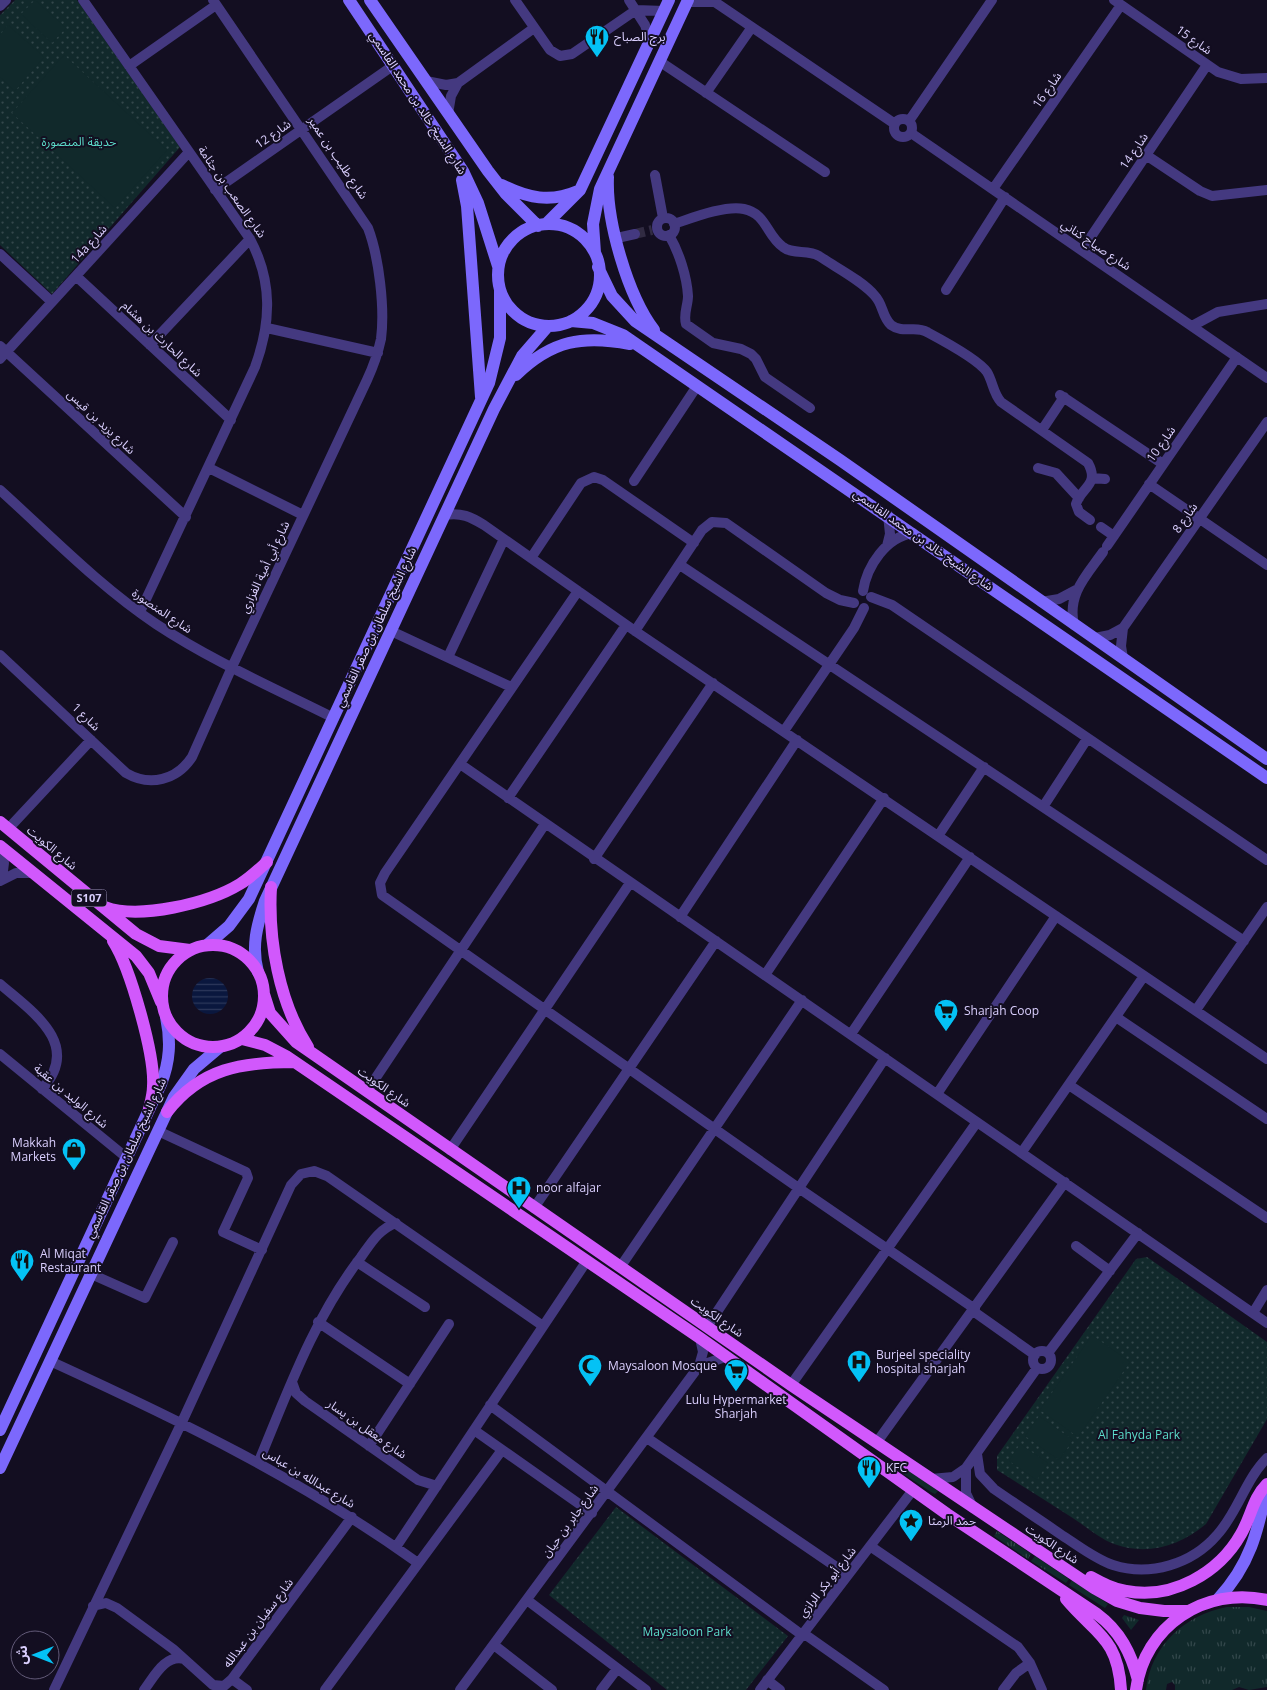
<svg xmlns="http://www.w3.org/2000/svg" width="1267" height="1690" font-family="'Open Sans','Noto Sans Arabic',sans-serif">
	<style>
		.grass { fill: url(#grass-tufts) }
		.park { fill: url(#park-dots) }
		.pitch { fill: #11292b }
		.water { fill: url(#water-rules) }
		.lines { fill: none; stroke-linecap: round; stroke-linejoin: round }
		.street-tunnel { stroke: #312b42; stroke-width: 10; stroke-dasharray: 10 5; stroke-linecap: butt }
		.street { stroke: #443980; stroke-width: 10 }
		.secondary { stroke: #7c68fc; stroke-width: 12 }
		.primary { stroke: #d158fc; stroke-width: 12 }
		.labels { text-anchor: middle; stroke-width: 4; stroke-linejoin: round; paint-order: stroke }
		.shield { fill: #130e21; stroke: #9e95bc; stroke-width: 1 }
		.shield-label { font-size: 11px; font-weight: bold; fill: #dacffe }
		.poi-label { font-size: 12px; fill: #dacffe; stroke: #130e21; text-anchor: start }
		.street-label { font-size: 12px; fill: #dacffe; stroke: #130e21 }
		.park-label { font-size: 12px; fill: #5cddcb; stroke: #130e21 }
	</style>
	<defs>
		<pattern id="grass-tufts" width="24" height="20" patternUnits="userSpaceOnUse" patternTransform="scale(1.25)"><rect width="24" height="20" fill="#11292b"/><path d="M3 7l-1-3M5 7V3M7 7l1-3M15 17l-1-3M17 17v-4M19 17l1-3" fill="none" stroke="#33474b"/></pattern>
		<pattern id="park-dots" width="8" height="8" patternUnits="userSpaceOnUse" patternTransform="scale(1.25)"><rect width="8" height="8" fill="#11292b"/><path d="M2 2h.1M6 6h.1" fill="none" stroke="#33474b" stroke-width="1.8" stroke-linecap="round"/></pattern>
		<pattern id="water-rules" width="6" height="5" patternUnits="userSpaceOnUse" patternTransform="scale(1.25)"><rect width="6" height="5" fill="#0a173e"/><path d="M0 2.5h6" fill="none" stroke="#2d385b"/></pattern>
	</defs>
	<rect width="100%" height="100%" fill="#130e21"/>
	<!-- grass -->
	<path class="grass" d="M905,1468L938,1491L935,1494L931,1492L902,1473Z
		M997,1531L1031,1554L1028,1559L994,1536Z
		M1035,1556L1069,1579L1066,1583L1031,1561Z
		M1072,1580L1108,1604L1105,1608L1069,1585Z
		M1227,1607H1249L1267,1611V1687L1249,1690L1239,1687L1232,1690H1175V1685L1172,1682L1167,1684L1166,1690H1146C1151,1645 1185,1615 1227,1607Z
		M1124,1615L1139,1620L1131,1630L1122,1618Z"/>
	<!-- park -->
	<path class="park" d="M15,0H77L180,147L52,294L0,245V15Z
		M1147,1257L1267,1342V1419L1206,1524C1180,1546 1147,1556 1114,1544C1098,1538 1083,1524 1068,1515C1045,1500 1021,1485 997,1470V1456L1136,1259Z
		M616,1507L788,1636L746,1690H667L549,1595Z"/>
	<!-- pitch -->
	<path class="pitch" d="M35,0L66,28L52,43L21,14Z
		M8,25L44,57L15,91L0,77V35Z
		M64,55L167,150L115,208L12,113Z
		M1092,1335L1130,1362L1078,1437L1040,1410Z
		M1039,1416L1073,1440L1059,1460L1025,1436Z
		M1020,1444L1048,1463L1037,1480L1009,1461Z"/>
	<!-- water -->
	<path class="water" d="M192 996a18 18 0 1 1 36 0a18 18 0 1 1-36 0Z"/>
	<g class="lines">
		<!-- street-tunnel -->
		<path class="street-tunnel" d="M635,234L652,230"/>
		<!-- street -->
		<path class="street" d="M83,0L250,239C273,282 271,323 255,367L140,612
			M515,0L550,50L560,56L572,54L636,10
			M629,0L645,25L650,40
			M712,0L895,124
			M1114,0L1218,72L1241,79L1267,78
			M687,2H714
			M0,6L6,0
			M636,10L664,11
			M659,61L825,172
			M129,66L216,5
			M426,81L446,85L458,83
			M706,93L752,27
			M448,114L451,96L458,83L534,28
			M894 128a9 9 0 1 1 18 0a9 9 0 1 1-18 0Z
			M909,121L992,0
			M911,133L1267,378
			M1146,155L1200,191L1212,196L1267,190
			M655,175L663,218
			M993,189L1121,5
			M215,190L394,65
			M657 227a9 9 0 1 1 18 0a9 9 0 1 1-18 0Z
			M674,224C692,218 725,205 744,209C767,214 766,235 783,247C793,255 808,249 819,256C835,267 863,281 875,296C883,304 882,317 891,325C903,334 916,325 927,332C942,340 978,359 987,372C993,382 993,393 1001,402L1088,463C1100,485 1081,487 1076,504L1079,512L1090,520
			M669,235C679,252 687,277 688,296C688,306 683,314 686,324L713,343L741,349L751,354L756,359L765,377L810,408
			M617,238L635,234
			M1082,250L1207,65
			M0,254L52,302
			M76,276L231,420
			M946,290L1005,197
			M1192,326L1218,312L1267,304
			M267,328L378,353
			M150,345L250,239
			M0,346L186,517
			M0,359L189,152
			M1060,395L1163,464
			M1042,430L1064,397
			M209,468L303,515
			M1038,468L1056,473L1079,498
			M1092,478L1105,479
			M634,481L697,386
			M1149,484L1267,565
			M0,490C51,536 99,586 156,624C212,661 274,688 334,718
			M445,515C461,512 471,517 484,525L635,631L1267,1059
			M1101,527L1114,536
			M887,546L890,534L888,515
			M1107,546L1237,357
			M531,558L581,483L594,477L603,480L694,543
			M680,565L1244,941
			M578,591L385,873L380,883L382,895L800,1189L975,1309
			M863,591C867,566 886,537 913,533
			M871,597L892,605L1267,860
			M1041,602L1059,599L1076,590
			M1074,625C1067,594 1086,576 1103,552
			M1123,628L1121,646L1123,658
			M391,631L511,687
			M635,631L702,530L712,522L726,523L826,593L840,600L854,603
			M1095,638L1110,635L1123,628L1267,422
			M0,655L126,773C150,787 177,780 192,757L232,667L367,380C373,367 378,353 381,339C385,308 379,257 368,228L213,0
			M448,657L504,539
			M784,731L854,628L864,608
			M460,764L1267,1323
			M508,798L626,625
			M1043,807L1087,739
			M8,829L91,740
			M938,836L984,767
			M1,847L4,863L2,879
			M594,859L713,683
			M0,881L16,873H32
			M680,917L797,740
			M765,975L884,798
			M0,984C31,1011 83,1044 42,1089
			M1196,1010L1267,907
			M1116,1017L1267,1119
			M851,1034L970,857
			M0,1054L127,1158
			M1069,1085L1267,1218
			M367,1091L545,824
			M937,1094L1056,916
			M158,1131L246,1172L248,1178L223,1232L262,1250
			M450,1150L630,883
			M1022,1152L1144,976
			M534,1208L716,941
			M1076,1246L1110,1271
			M357,1262L425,1307
			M621,1266L802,1000
			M91,1274L145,1298L173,1242
			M973,1311L1035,1355
			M1253,1313L1267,1290
			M318,1322L410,1384
			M707,1327L885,1058
			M1033 1360a9 9 0 1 1 18 0a9 9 0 1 1-18 0Z
			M1048,1353L1138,1233
			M50,1361C181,1421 301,1479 418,1563
			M699,1366L725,1357
			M292,1382L296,1393L305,1401L418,1480L437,1486
			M791,1385L977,1122
			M490,1405L802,1635
			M474,1430L592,1513
			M647,1438L848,1575
			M877,1442L1065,1182
			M369,1446L449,1324
			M977,1454L980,1474L994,1489C1017,1505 1040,1520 1063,1536C1079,1546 1095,1559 1113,1565C1150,1577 1192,1564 1217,1535C1238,1512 1245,1480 1267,1458
			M259,1461C288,1391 314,1318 361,1257C371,1243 379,1229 396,1223
			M966,1468V1493L973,1508
			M931,1479L953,1477L966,1468L1037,1368
			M870,1546L1018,1647L1030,1663L1042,1690
			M396,1547L586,1262
			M527,1600L646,1690
			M93,1606L106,1603L117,1608L173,1649L213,1685L224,1686L232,1679L352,1517
			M803,1633L884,1690
			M494,1645L552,1690
			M232,1679L247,1690
			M767,1680L780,1690
			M54,1690L182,1422L291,1185L301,1174L314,1171L327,1176L543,1326
			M144,1690C154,1677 165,1654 184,1659
			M325,1690L502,1450
			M460,1690L699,1366L703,1352L700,1338
			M601,1690L617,1669
			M760,1690L913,1490
			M1003,1690L1016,1673L1030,1663"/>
		<!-- secondary -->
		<path class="secondary" d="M349,0L463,171L478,203L498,266
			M370,0L488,171L506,194L538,226
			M608,177C606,221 628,296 654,330
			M462,180L467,206L481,397
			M502,185C528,198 550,203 578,191
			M546,224L580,190L669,0
			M498 275a51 51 0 1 1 102 0a51 51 0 1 1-102 0Z
			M595,253L593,224L600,189L688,0
			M598,267L612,296L635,321L840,460L1267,759
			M571,321L593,323L623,335L1267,778
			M516,375C552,340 583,335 630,344
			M207,945L229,926L249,899L489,383L500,338V289
			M258,972C251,947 257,925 265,901L494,409L522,356L548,326
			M0,1430L161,1084C170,1061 171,1041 166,1017
			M0,1468L174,1097L194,1069L220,1047
			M1218,1599C1250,1565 1258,1531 1267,1487"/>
		<!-- primary -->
		<path class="primary" d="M0,822L136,934L159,946L190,950
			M0,846L136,956L149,973L161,1002
			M271,887C268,940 279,1002 308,1047
			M105,907C139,920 209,903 240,884C250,878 258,870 267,862
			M113,941C130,967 155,1055 153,1086C153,1094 151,1101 149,1109
			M162 996a51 51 0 1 1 102 0a51 51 0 1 1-102 0Z
			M264,994L270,1013L296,1042L791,1385L1094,1588L1117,1601L1140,1608L1164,1611H1187
			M242,1039L265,1045L286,1056L700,1338L947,1514L1097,1614C1120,1631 1131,1653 1138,1680
			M167,1112C201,1068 242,1062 295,1062
			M1091,1577C1102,1583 1113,1589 1126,1591C1172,1600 1219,1573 1241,1534C1251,1517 1253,1498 1267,1484
			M1066,1599C1095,1634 1118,1637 1121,1690
			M1136,1690C1144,1626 1205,1586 1267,1600"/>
	</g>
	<!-- icons -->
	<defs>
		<symbol id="restaurant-pin" viewBox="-11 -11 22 30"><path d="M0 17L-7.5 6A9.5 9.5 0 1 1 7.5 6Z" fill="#04c2f5" stroke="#130e21"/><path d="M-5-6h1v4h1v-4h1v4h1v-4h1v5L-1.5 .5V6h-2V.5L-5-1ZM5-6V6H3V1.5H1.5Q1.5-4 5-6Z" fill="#111"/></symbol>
		<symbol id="supermarket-pin" viewBox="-11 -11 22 30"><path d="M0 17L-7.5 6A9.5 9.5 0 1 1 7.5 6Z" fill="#04c2f5" stroke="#130e21"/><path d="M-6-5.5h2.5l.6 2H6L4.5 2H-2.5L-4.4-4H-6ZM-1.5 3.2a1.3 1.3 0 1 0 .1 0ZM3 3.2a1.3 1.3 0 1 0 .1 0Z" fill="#111"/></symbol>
		<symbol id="shop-pin" viewBox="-11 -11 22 30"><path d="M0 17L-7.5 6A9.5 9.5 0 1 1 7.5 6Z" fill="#04c2f5" stroke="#130e21"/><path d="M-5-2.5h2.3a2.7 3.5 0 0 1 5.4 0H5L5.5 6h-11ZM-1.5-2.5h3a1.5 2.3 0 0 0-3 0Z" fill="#111"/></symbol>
		<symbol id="hospital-pin" viewBox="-11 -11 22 30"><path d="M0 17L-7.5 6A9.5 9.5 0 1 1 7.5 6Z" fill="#04c2f5" stroke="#130e21"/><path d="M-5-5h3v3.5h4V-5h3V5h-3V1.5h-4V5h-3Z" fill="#111"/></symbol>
		<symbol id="mosque-pin" viewBox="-11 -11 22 30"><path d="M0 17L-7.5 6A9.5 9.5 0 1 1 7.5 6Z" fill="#04c2f5" stroke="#130e21"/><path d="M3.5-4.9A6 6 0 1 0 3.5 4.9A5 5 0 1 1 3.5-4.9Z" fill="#111"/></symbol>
		<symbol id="sight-pin" viewBox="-11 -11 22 30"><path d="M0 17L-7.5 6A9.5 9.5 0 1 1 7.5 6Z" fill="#04c2f5" stroke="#130e21"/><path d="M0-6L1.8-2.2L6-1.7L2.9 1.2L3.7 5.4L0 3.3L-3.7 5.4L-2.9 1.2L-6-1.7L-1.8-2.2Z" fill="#111"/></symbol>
	</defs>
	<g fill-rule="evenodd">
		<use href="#restaurant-pin" x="583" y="23" width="28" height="38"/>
		<use href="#supermarket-pin" x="932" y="997" width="28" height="38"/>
		<use href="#shop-pin" x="60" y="1136" width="28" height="38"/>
		<use href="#hospital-pin" x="505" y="1174" width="28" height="38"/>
		<use href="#restaurant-pin" x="8" y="1247" width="28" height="38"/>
		<use href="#hospital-pin" x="845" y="1348" width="28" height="38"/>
		<use href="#mosque-pin" x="576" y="1352" width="28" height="38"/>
		<use href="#supermarket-pin" x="722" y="1357" width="28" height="38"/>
		<use href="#restaurant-pin" x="855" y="1454" width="28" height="38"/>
		<use href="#sight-pin" x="897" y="1507" width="28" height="38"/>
	</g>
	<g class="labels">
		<!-- shield labels -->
		<rect class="shield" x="71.5" y="889.5" width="35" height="17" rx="4"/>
		<g class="shield-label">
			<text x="89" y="902">S107</text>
		</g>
		<!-- poi labels -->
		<g class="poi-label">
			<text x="614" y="41">برج الصباح</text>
			<text x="964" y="1015">Sharjah Coop</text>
			<text x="56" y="1147" text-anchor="end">Makkah<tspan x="56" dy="14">Markets</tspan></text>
			<text x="536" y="1192">noor alfajar</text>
			<text x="40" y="1258">Al Miqat<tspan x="40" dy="14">Restaurant</tspan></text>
			<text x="876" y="1359">Burjeel speciality<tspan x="876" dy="14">hospital sharjah</tspan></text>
			<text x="608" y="1370">Maysaloon Mosque</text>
			<text x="736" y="1404" text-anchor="middle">Lulu Hypermarket<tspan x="736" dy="14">Sharjah</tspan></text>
			<text x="886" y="1472">KFC</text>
			<text x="928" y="1525">حمد الرمثا</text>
		</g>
		<!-- street labels -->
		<g class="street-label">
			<text transform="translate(1194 40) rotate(35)" y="4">شارع 15</text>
			<text transform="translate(1047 90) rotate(-55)" y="4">شارع 16</text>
			<text transform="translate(418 103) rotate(57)" y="4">شارع الشيخ خالد بن محمد القاسمي</text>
			<text transform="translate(273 134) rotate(-35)" y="4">شارع 12</text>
			<text transform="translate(1134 151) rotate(-56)" y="4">شارع 14</text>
			<text transform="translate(338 158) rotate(56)" y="4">شارع طليب بن عمير</text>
			<text transform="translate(232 192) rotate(55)" y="4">شارع الصعب بن جثامة</text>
			<text transform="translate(89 244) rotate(-48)" y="4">14a شارع</text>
			<text transform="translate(1096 245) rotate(34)" y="4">شارع صياح كناني</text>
			<text transform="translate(162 339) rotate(43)" y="4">شارع الحارث بن هشام</text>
			<text transform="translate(101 422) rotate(43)" y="4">شارع يزيد بن قيس</text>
			<text transform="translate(1161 444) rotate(-55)" y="4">شارع 10</text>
			<text transform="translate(1185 518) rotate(-55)" y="4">شارع 8</text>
			<text transform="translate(923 540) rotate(35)" y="4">شارع الشيخ خالد بن محمد القاسمي</text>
			<text transform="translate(265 567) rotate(-65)" y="4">شارع أبي أمية الفزاري</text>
			<text transform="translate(162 611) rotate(34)" y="4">شارع المنصورة</text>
			<text transform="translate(376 627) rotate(-65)" y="4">شارع الشيخ سلطان بن صقر القاسمي</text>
			<text transform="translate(86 717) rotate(44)" y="4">شارع 1</text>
			<text transform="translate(52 848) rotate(40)" y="4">شارع الكويت</text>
			<text transform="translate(384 1087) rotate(35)" y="4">شارع الكويت</text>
			<text transform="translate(71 1096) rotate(40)" y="4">شارع الوليد بن عقبة</text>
			<text transform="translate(126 1158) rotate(-65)" y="4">شارع الشيخ سلطان بن صقر القاسمي</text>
			<text transform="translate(717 1317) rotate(35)" y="4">شارع الكويت</text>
			<text transform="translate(367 1429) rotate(35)" y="4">شارع معقل بن يسار</text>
			<text transform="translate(309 1478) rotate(31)" y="4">شارع عبدالله بن عباس</text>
			<text transform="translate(570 1521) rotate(-54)" y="4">شارع جابر بن حيان</text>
			<text transform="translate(1052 1544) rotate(34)" y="4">شارع الكويت</text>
			<text transform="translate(827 1582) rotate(-52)" y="4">شارع أبو بكر الرازي</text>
			<text transform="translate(258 1623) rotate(-53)" y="4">شارع سفيان بن عبدالله</text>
		</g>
		<!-- park labels -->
		<g class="park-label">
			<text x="79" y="146">حديقة المنصورة</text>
			<text x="1139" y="1439">Al Fahyda Park</text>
			<text x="687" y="1636">Maysaloon Park</text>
		</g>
	</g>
	<!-- north arrow -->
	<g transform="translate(35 1655) rotate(270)"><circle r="24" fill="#130e21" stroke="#635b79"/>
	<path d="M0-4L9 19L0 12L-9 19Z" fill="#04c2f5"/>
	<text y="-8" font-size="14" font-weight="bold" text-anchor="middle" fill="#dacffe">ش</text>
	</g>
</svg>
